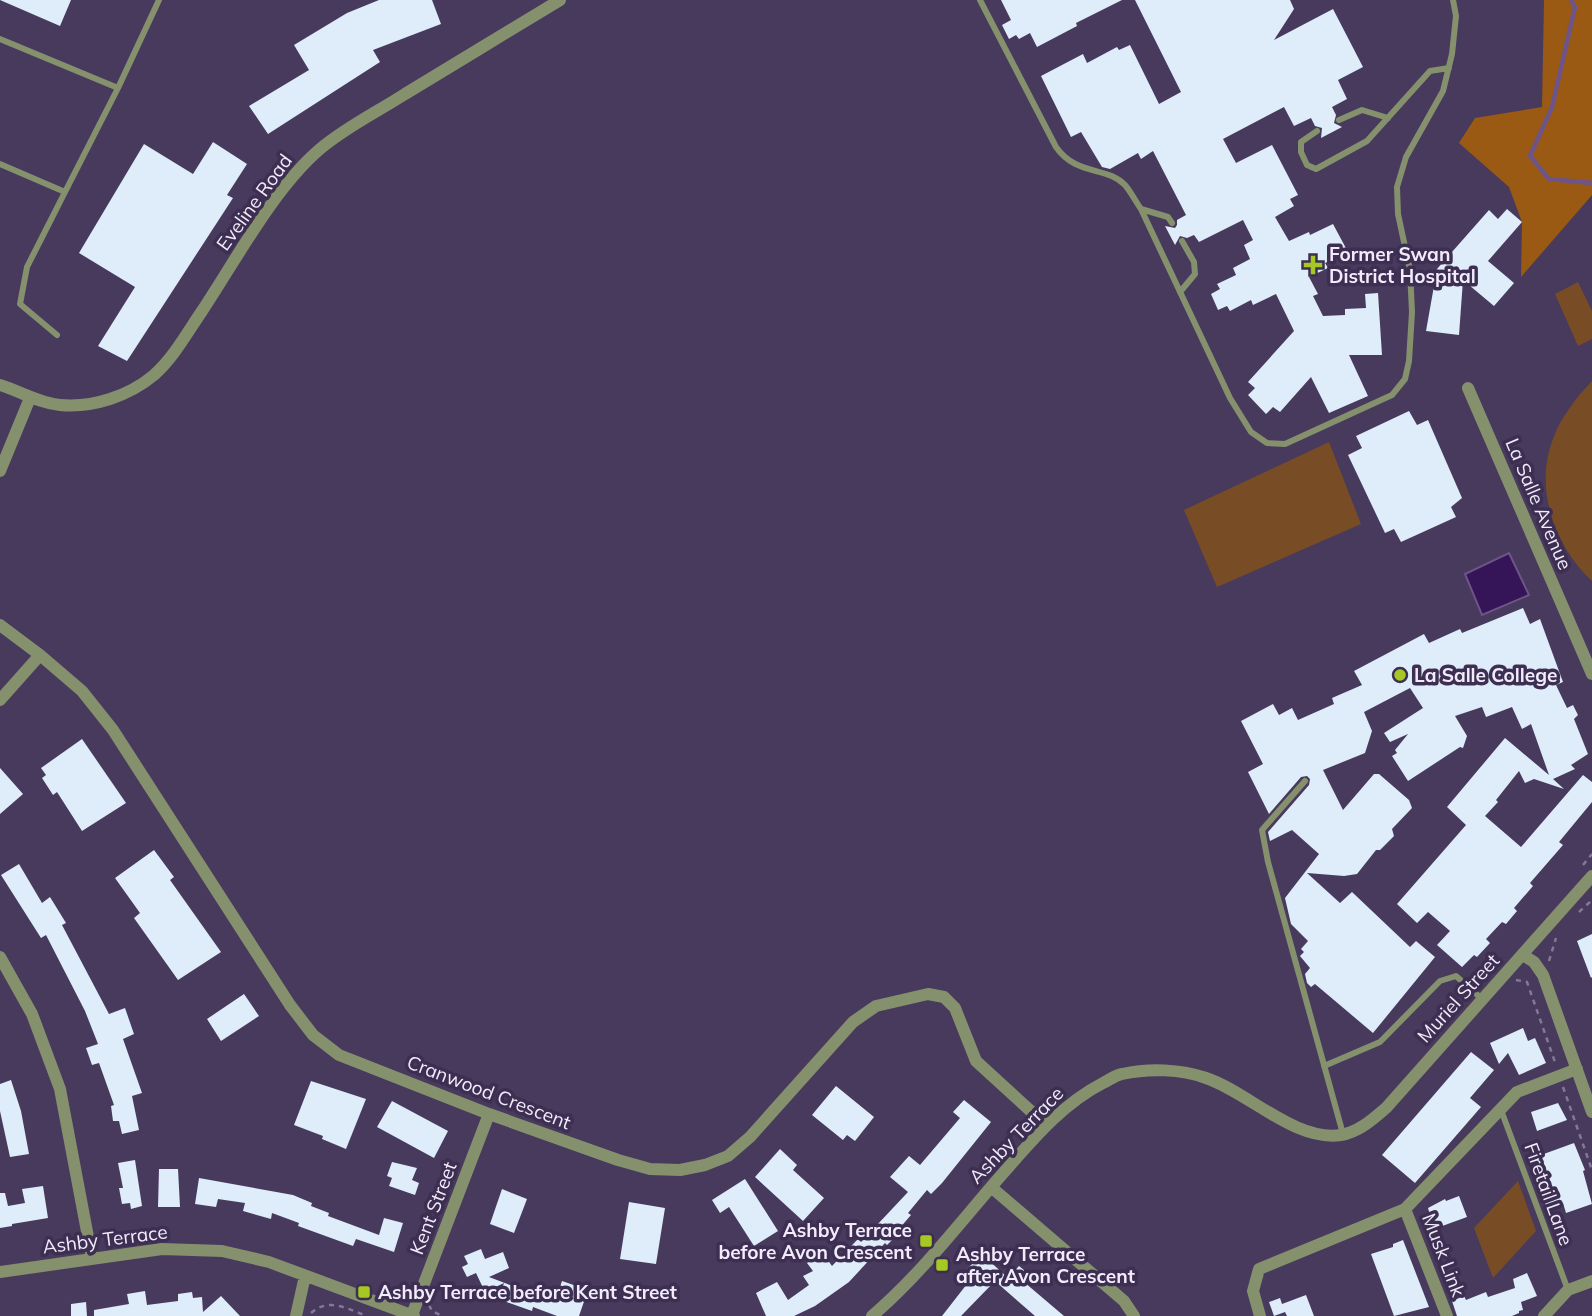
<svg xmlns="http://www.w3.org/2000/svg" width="1592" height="1316" font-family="Mulish,sans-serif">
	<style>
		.green { fill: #784d25 }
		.forest { fill: #9b5a13 }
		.water { fill: #351458; stroke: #6d5489; stroke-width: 2 }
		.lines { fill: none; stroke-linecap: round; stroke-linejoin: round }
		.stream { stroke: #6d5489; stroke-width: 4.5 }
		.building { fill: #deedf9 }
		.path { stroke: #837895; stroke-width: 2.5; stroke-dasharray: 5 5; stroke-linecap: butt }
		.service { stroke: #85906d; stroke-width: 6 }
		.minor { stroke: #85906d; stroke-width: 12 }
		.poi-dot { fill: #a5c822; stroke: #3d2f52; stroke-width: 2.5 }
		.labels { text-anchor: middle; stroke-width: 7; stroke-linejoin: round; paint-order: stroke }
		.street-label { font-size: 19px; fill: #f1ebfc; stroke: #3d2f52 }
		.poi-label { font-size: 19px; font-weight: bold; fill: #f1ebfc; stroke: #3d2f52; text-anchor: start }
	</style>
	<rect width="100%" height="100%" fill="#483a5d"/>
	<!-- green -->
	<path class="green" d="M1578,282L1592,311V339L1578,346L1555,294Z
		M1592,381V581C1554,546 1534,488 1553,439C1560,418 1577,397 1592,381Z
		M1329,442L1361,524L1217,587L1184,510Z
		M1518,1181L1536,1231L1493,1278L1474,1228Z"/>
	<!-- forest -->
	<path class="forest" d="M1544,0H1592V195L1521,277L1522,222L1509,187L1459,143L1475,118L1542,107Z"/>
	<!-- water -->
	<path class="water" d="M1509,553L1529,595L1482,615L1465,574Z"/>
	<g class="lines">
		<!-- stream -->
		<path class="stream" d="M1571,0L1575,7L1552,107L1530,156L1549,179L1592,183"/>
	</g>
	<!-- building -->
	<path class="building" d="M0,0H71L60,26Z
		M379,0H432L441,24L373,50L380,62L268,134L249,106L309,70L294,45L347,13Z
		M1001,0H1122L1076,23L1077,26L1037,47L1030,33L1019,39L1016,35L1009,39L1002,25L1011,20Z
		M1135,0H1290L1294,9L1274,40L1333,9L1363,67L1338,80L1347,99L1332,107L1336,115L1334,123L1342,127L1321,138L1322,128L1315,126L1311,118L1294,126L1284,107L1223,139L1236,163L1272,145L1298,195L1290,199L1294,206L1275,217L1289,241L1309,232L1310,235L1333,224L1348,252L1325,263L1328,268L1309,277L1318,294L1313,296L1323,316L1345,315V309L1366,308L1365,294L1378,293L1382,355H1349L1368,396L1329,413L1311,377L1280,412L1273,407L1266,414L1248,395L1255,388L1248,382L1294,331L1276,294L1253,305L1251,300L1230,311L1227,306L1218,310L1211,294L1220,289L1217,284L1236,275L1233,268L1250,259L1244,245L1253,240L1243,220L1199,242L1194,235L1187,238L1180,236L1175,245L1165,226L1175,228L1177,225V220L1186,215L1153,151L1141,159L1138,153L1110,169L1102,167L1081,132L1071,137L1041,76L1083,54L1087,63L1117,47L1119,50L1130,45L1159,104L1181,92Z
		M213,142L247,164L227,195L233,198L127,361L98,346L135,287L79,253L144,144L193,174Z
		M1507,209L1522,222L1488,261L1514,283L1494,306L1463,280L1459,335L1426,331L1437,269L1489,210L1498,219Z
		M1409,411L1417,425L1428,420L1462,498L1451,507L1456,517L1401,542L1394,529L1385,533L1348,455L1362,448L1356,436Z
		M1523,608L1530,624L1540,619L1563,682L1556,685L1567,708L1573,705L1578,715L1574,719L1588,754L1571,765L1575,769L1553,779L1564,789L1534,779L1525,783L1519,771L1496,800L1498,802L1485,816L1521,847L1583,775L1592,782V802L1559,842L1563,845L1530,883L1533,886L1514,908L1517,911L1506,924L1502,922L1486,939L1490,943L1477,957L1474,955L1462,967L1437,945L1450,931L1428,912L1417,923L1397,904L1466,825L1447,807L1505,738L1549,775L1531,724L1522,729L1512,707L1486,717L1482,707L1455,716L1467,736L1463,748L1460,747L1408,781L1392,756L1397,753L1395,750L1408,734L1390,742L1384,733L1423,708L1410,688L1364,712L1372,731L1365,753L1323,770L1343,810L1374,774H1379L1409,800L1412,808L1392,829L1394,836L1380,850H1376L1357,874L1344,876L1307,873L1340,903L1352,892L1410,947L1416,941L1435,957L1373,1033L1315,984L1311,987L1307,983L1305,974L1310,968L1300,956L1304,952L1301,949L1308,941L1291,924L1285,898L1319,854L1292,830L1270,841L1268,832L1309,785L1310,779L1307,776L1301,777L1269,814L1248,772L1263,764L1241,721L1273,704L1279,715L1292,708L1298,720L1334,704L1332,698L1362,685L1354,671L1424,634L1429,643L1460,629L1462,633Z
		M82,739L126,803L82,831L57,792L53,795L42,778L46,775L41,768Z
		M0,768L23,794L0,814Z
		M154,850L174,877L170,880L221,952L178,980L134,918L140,913L115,878Z
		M19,864L42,903L50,897L66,923L62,925L109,1014L125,1008L134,1034L123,1039L142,1093L132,1096L139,1130L122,1134L119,1121H113L111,1106L114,1105L99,1063L92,1065L86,1048L98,1044L85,1011L46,935L41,938L1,875Z
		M1592,934V977L1591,978L1577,941Z
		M244,994L259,1016L221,1041L207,1019Z
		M1523,1028L1528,1041L1535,1038L1546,1063L1519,1075L1508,1053L1499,1064L1490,1043Z
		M1471,1052L1494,1070L1470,1098L1481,1107L1415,1183L1382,1155Z
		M11,1080L21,1111L29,1154L10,1157L0,1111V1084Z
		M311,1081L366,1099L346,1149L322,1139L323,1136L294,1125Z
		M836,1086L874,1117L855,1141L847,1135L843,1140L812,1115Z
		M964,1100L991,1122L942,1183L931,1194L927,1190L908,1213L911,1215L898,1230L900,1232L887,1245L885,1243L849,1282L815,1306L794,1316H766L756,1293L777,1282L788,1300L809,1285L803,1276L813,1271L807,1263L822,1252L832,1266L858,1239L861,1242L908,1192L890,1177L909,1156L920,1165L960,1118L953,1112Z
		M392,1101L448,1131L434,1158L377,1127Z
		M1558,1103L1567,1120L1537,1131L1531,1112Z
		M1574,1143L1585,1170L1583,1171L1592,1204L1566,1213L1563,1203L1547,1209L1530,1159Z
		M780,1149L797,1165L793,1170L824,1198L803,1221L755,1177Z
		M135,1160L142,1206L131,1209L130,1203L122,1204L119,1188H123L118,1163Z
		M392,1162L417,1168L412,1180L419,1183L415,1195L389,1186L392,1178L387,1176Z
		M159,1169H178L180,1207H158Z
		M199,1178L293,1195L312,1203L311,1206L329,1213L328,1216L379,1235L384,1218L403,1223L394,1252L356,1239L353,1246L298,1226L299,1223L272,1213L271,1219L243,1211L245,1203L218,1199L216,1207L195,1204Z
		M745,1179L778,1231L754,1246L729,1207L720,1213L712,1200Z
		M43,1186L48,1218L12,1224V1226L0,1228V1193H5L8,1206L25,1203L22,1189Z
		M502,1189L527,1199L514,1233L490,1224Z
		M1459,1196L1467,1217L1434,1229L1428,1208L1445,1199L1446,1201Z
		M629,1202L665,1208L656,1264L620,1259Z
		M1403,1240L1429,1307L1394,1316L1371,1254L1393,1247V1244Z
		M481,1249L485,1259L503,1252L509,1268L489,1277L555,1302L562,1281L588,1290L579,1316H557L533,1307L532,1311L498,1299L504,1283L485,1292L476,1273L467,1277L462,1267L468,1264L464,1256Z
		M985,1257L1008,1278L1019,1266L1030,1275L1024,1282L1064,1316H1035L995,1281L961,1316H942L974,1275L967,1269L977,1259L980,1262Z
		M1527,1273L1537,1296L1521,1302L1523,1310L1519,1311V1313L1512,1316H1457L1452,1301L1464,1296L1466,1300L1486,1292L1488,1297L1515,1288L1513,1279Z
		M145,1291L147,1305L178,1301V1294L192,1292L193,1298L202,1297L203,1312L221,1296L240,1316H94V1310L129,1304L127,1294Z
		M1306,1295L1314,1316H1287L1285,1312L1274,1316L1269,1302L1280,1298L1282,1304Z
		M86,1302L87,1316H71V1304Z"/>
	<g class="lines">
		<!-- path -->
		<path class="path" d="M1583,865L1592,854
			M1579,912L1592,900
			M1549,961L1556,938
			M1516,980L1527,982L1556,1065
			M1563,1087L1592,1170
			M429,1305L432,1311L442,1316
			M311,1313C329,1297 347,1309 367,1316"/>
		<!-- service -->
		<path class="service" d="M980,0L1056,147C1076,176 1107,166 1125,185C1131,192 1136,202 1141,209L1230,398L1251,432L1267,443L1285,444L1392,395L1405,379L1409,361L1412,312L1410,270L1398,214L1397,187L1406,157L1443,91L1452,54L1456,16L1453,0
			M0,39L118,88L159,0
			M1339,120L1362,110L1388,118
			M1317,131L1301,142V152L1307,165L1316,169L1367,141L1430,71L1449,68
			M0,164L65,192L118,88
			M1141,209L1168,217L1172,223
			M1180,292L1195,274L1194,262L1182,241
			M57,335L20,304L27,267L65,192
			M1305,781L1262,830L1268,862L1343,1134
			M1324,1066L1380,1042L1440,981L1456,976L1482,999
			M1501,1110L1568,1290"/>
		<!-- minor -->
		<path class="minor" d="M0,385C20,391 38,403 60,405C93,408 129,396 154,375C174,357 187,333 202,311C236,260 274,188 320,149C346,127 377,112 405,94C457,63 508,31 560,0
			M1468,388L1592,674
			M0,471L30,398
			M0,625L40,655L82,691L113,730L290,1005L313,1035L339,1055L489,1114L618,1160L650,1169L680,1170L705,1165L728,1156L750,1137L853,1022L876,1006L928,994L944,997L955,1008L976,1061L1046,1125
			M0,700L40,655
			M1523,955L1534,962L1543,975L1592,1112
			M0,957L32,1014L60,1089L92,1258
			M991,1187L1124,1301L1134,1316
			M1405,1209L1447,1316
			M0,1272L162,1249L222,1251L269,1262L414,1316
			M412,1315L489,1114
			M296,1316L305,1276
			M872,1316C919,1276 958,1225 998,1179C1030,1143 1060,1105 1103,1083C1109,1080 1116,1075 1122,1074C1149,1068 1181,1069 1206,1078C1248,1092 1295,1142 1341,1135C1359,1132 1373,1119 1386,1108L1592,876
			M1260,1316L1253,1291L1259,1269L1405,1209L1517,1092L1577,1069
			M1544,1316L1568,1290L1592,1281"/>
	</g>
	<!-- markers -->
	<g class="poi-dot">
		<path d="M1309.5 254.5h7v7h7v7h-7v7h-7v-7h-7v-7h7z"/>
		<circle cx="1400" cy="675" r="7"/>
		<rect x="919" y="1234" width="14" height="14" rx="3.5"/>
		<rect x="935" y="1258" width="14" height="14" rx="3.5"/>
		<rect x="357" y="1285" width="14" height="14" rx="3.5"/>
	</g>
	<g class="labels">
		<!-- street labels -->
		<g class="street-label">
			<text transform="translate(254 202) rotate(-54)" y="7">Eveline Road</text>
			<text transform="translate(1539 504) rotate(67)" y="7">La Salle Avenue</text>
			<text transform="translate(1458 998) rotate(-48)" y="7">Muriel Street</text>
			<text transform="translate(489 1092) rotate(21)" y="7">Cranwood Crescent</text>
			<text transform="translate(1016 1135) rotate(-46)" y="7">Ashby Terrace</text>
			<text transform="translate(1549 1194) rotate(70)" y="7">Firetail Lane</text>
			<text transform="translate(433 1208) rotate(-69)" y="7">Kent Street</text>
			<text transform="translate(105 1239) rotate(-7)" y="7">Ashby Terrace</text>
			<text transform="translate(1444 1255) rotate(69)" y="7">Musk Link</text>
		</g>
		<!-- poi labels -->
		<g class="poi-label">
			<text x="1329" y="261">Former Swan<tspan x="1329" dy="22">District Hospital</tspan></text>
			<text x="1414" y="682">La Salle College</text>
			<text x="912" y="1237" text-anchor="end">Ashby Terrace<tspan x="912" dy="22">before Avon Crescent</tspan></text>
			<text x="956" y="1261">Ashby Terrace<tspan x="956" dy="22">after Avon Crescent</tspan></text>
			<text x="378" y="1299">Ashby Terrace before Kent Street</text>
		</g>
	</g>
</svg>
